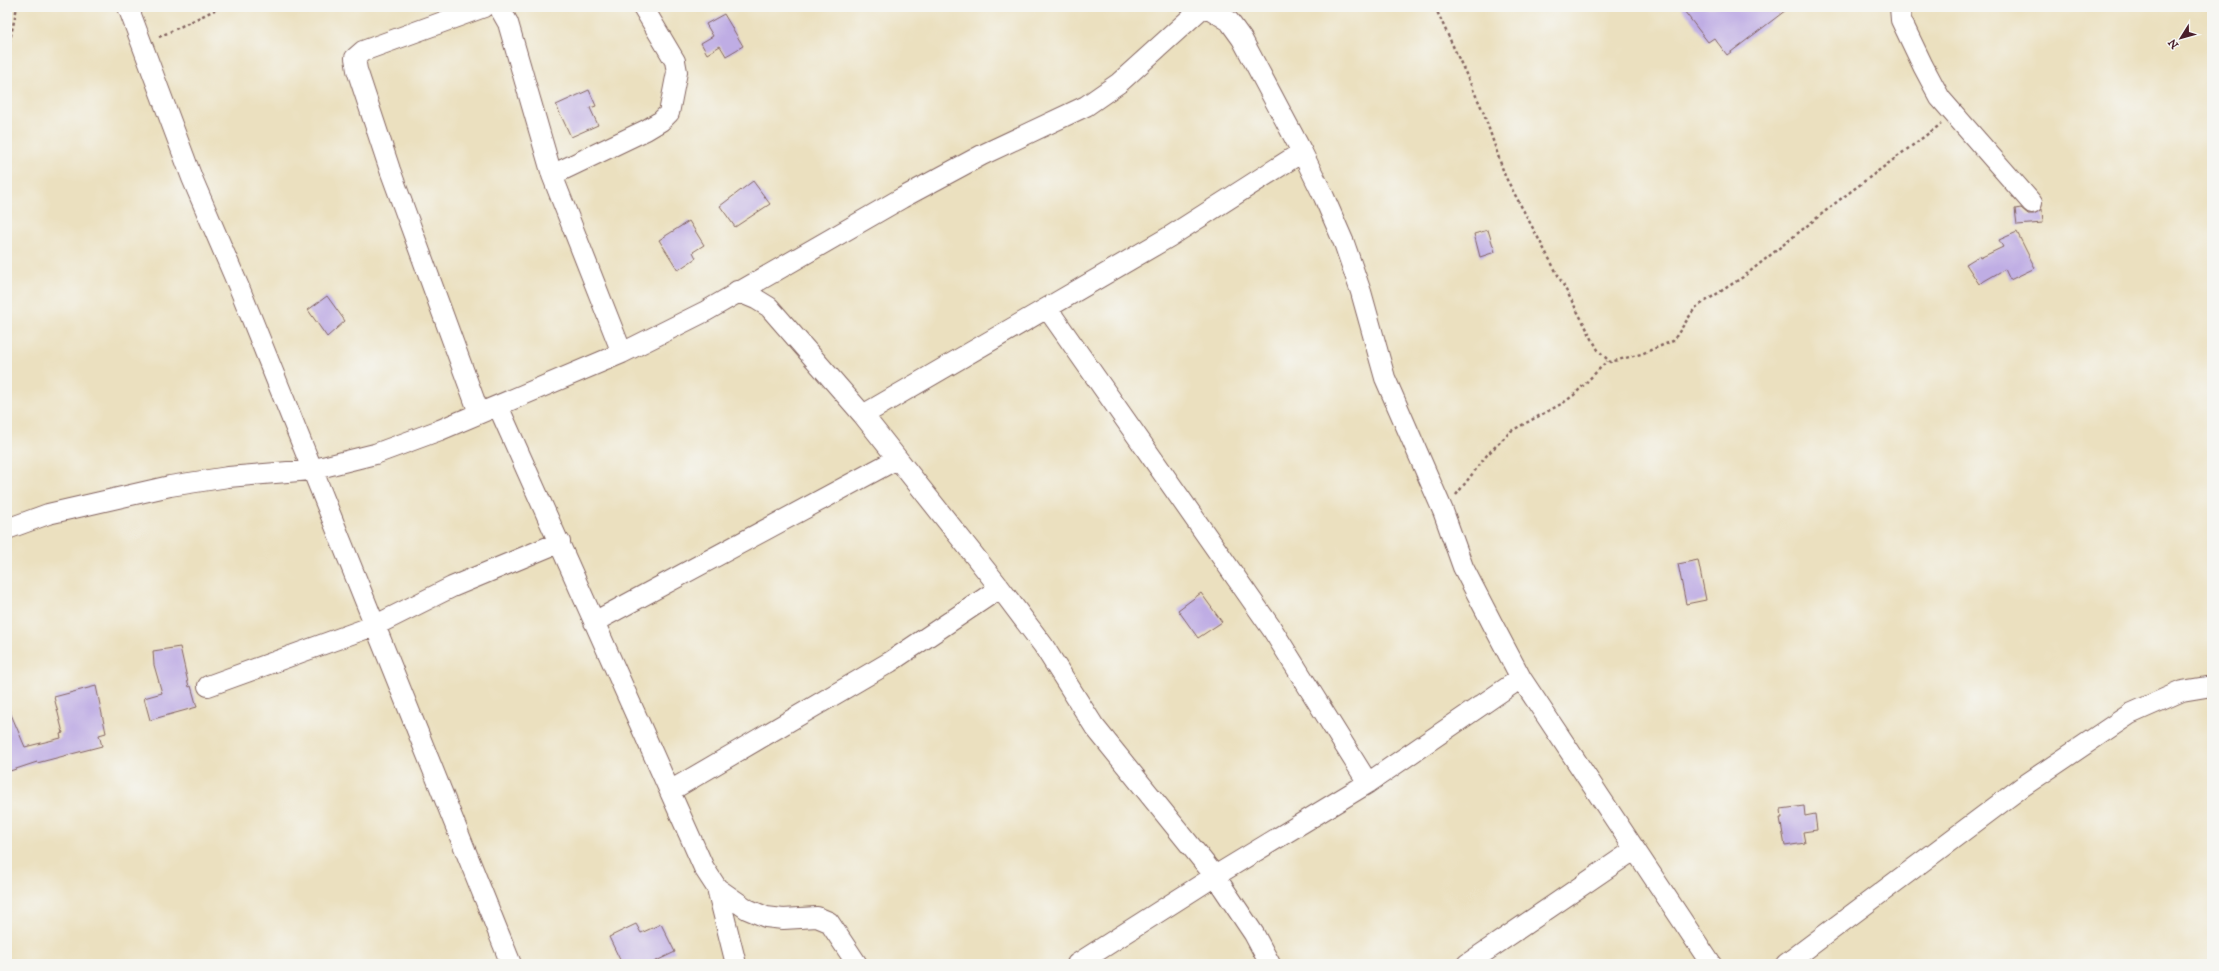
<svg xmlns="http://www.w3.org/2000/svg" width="2219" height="971" font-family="'IM FELL DW Pica',serif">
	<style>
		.building { fill: #bfade4 }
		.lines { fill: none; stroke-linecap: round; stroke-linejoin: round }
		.minor-casing { stroke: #82635f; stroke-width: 22 }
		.path { stroke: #82635f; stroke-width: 2.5; stroke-dasharray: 3 3; stroke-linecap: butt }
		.minor { stroke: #fff; stroke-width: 20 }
	</style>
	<rect width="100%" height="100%" fill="#f6f6f2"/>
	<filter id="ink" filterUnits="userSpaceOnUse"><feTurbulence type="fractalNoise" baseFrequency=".025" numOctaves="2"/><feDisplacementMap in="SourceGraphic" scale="8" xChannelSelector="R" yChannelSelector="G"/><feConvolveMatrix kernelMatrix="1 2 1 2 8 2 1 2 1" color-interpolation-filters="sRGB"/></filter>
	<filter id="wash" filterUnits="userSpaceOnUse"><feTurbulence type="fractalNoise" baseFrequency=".012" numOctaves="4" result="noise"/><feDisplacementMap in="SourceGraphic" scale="16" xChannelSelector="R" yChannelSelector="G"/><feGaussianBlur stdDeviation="0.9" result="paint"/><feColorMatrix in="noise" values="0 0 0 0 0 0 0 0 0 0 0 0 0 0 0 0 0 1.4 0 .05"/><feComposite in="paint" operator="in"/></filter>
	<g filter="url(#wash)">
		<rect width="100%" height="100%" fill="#ebe0bf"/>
		<g id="blocks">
			<!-- building -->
			<path class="building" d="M1681,7H1790L1727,55L1714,38L1708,42Z
				M724,14L743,46L726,56L720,46L707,54L701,43L713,36L706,24Z
				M589,90L596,106L590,108L598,125L571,137L556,105Z
				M753,181L770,204L735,227L720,206Z
				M2021,208L2028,214H2034L2042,209L2043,223L2017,225L2015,209Z
				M689,221L704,245L693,252L696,258L678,270L659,240Z
				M1488,230L1495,252L1480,257L1474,234Z
				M2017,232L2035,268L2010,280L2005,269L1979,284L1966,264L1979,256L1980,258L2003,247L1999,240Z
				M327,296L345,321L327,337L308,310Z
				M1698,560L1706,600L1686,604L1678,564Z
				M1201,593L1222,622L1198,638L1178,610Z
				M180,647L189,687L191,686L197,707L150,720L144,698L162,693L154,665L153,651Z
				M96,686L106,733L99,735L102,746L37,763V762L7,772V705L25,747L61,738L60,734L63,733L54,697Z
				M1804,806L1805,816L1815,814L1817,830L1803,832L1805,843L1785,846L1780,818H1782L1781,809Z
				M636,924L641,933L661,924L675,952L650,964H622L609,937Z"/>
		</g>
	</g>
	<g filter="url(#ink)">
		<use href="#blocks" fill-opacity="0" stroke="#82635f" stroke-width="1"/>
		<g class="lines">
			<defs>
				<path id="minor" d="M128,7L192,178L241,292L511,964
					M499,7L508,23L552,175L622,353
					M1207,7L1229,21L1242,39L1302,152L1324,197L1344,243L1361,292L1385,378L1443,511L1463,567L1492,623L1521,678L1711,964
					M1900,7L1901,20L1923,66L1940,98L2032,203
					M552,175L646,130L661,121L669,113L677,72L675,61L643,7
					M737,291L756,299L769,307L863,415L1000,588L1043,645L1094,726L1215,876L1254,934L1270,964
					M1047,308L1272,629L1368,783
					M498,406L704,868L717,888L747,909L766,917L783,919L817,917L829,922L857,964
					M479,413L390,170L357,70L355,58L363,51L484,7
					M863,415L1169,237L1302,152
					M7,529L48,514L170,486L228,477L311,470L375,454L440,430L622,353L706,311L902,198L982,155L1086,106L1119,83L1203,7
					M594,622L897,459
					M208,686L376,625L452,587L560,542
					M670,791L890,662L1000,588
					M717,888L736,964
					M1077,964L1215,876L1368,783L1521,678
					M1467,964L1634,850
					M1786,964L2022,787L2130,714L2182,691L2212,686"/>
			</defs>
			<!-- minor casing -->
			<use href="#minor" class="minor-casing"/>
			<!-- path -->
			<path class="path" d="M1435,7L1483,111L1505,176L1598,350L1610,362L1641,354L1673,341L1695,308L1743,277L1838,201L1941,124
				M159,37L221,7
				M7,54L17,7
				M1456,495L1487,455L1511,431L1563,403L1574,395L1607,361"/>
			<!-- minor -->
			<use href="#minor" class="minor"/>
		</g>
	</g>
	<!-- margin -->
	<rect width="2219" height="971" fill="none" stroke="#f6f6f2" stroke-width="24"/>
	<!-- north arrow -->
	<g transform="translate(2181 38) rotate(233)" stroke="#f6f6f2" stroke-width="3" paint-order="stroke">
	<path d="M0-3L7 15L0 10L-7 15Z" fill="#4a1f2b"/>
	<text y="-6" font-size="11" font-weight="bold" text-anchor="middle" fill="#4a1f2b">N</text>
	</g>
</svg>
